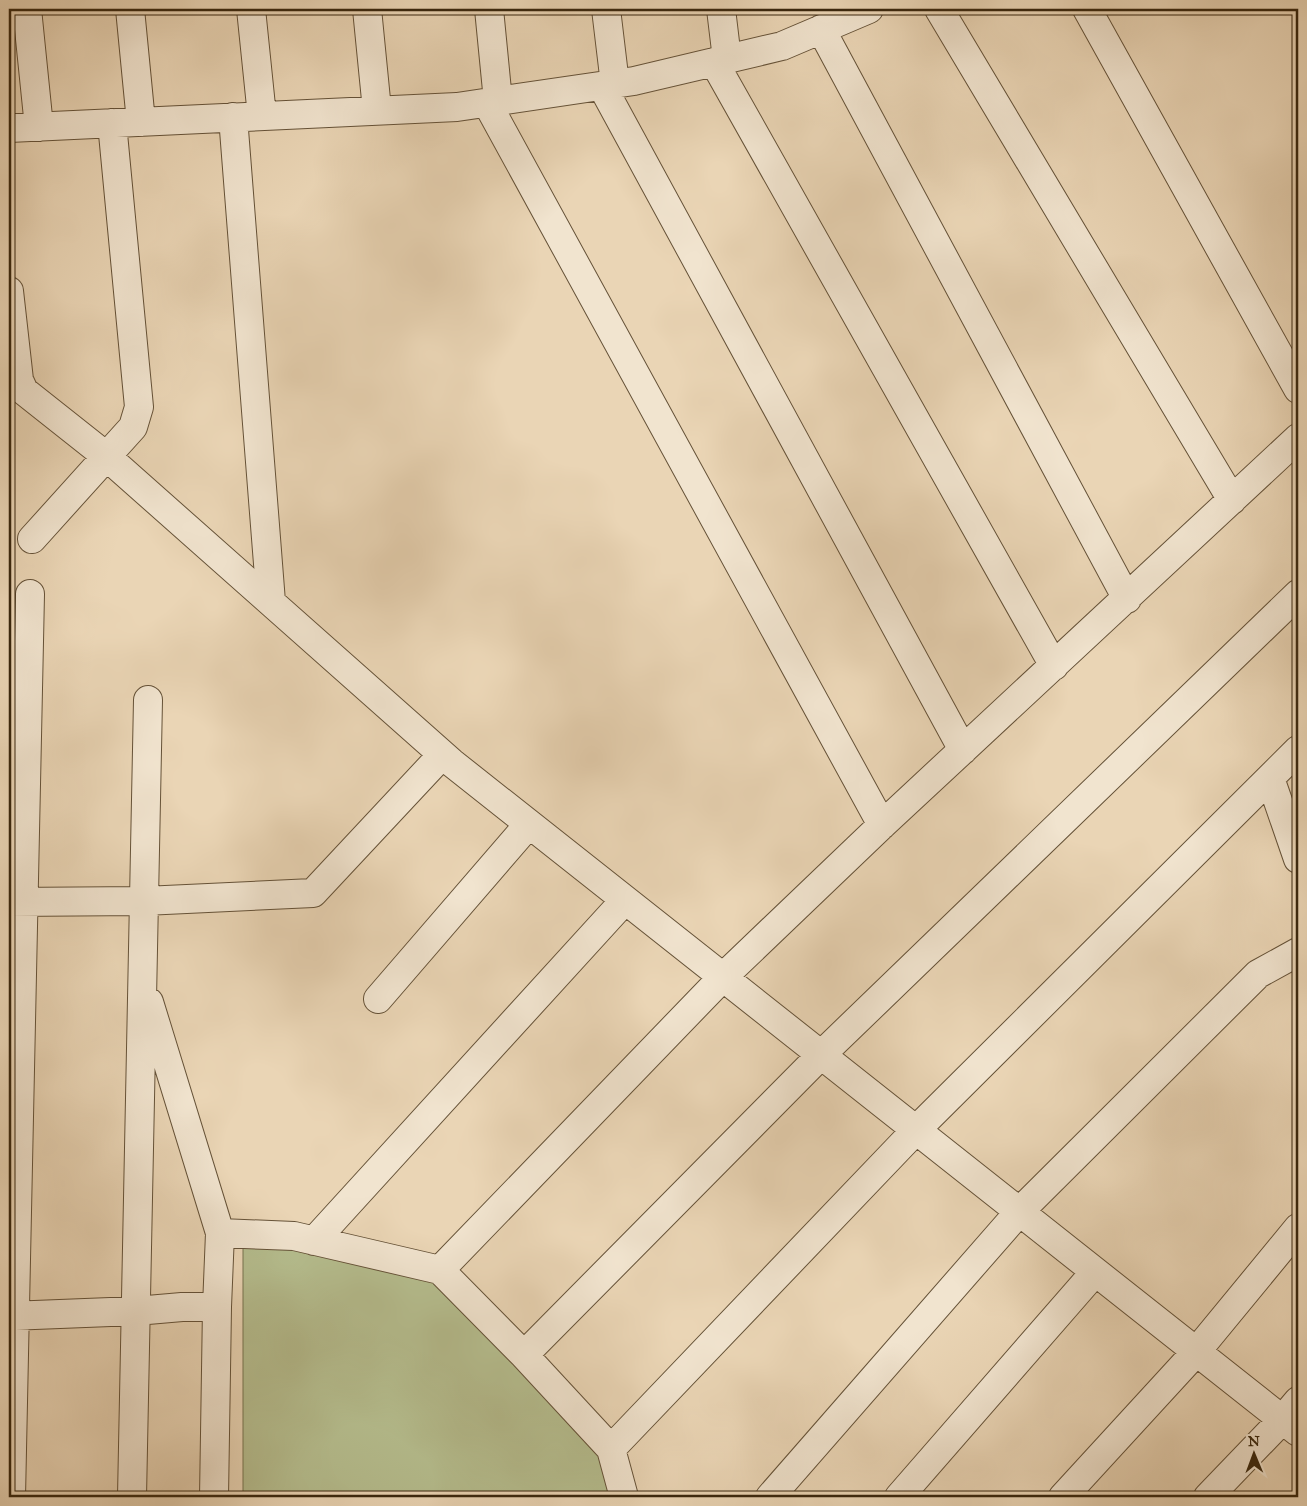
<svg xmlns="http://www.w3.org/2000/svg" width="1307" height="1506" font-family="'IM FELL Great Primer',serif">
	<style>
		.green { fill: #b5bd8e; stroke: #77724e }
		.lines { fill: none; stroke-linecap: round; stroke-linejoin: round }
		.minor-casing { stroke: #655238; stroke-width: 30 }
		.minor { stroke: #f1e4cf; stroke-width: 28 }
	</style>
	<rect width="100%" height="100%" fill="#ead5b5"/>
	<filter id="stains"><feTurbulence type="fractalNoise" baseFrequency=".004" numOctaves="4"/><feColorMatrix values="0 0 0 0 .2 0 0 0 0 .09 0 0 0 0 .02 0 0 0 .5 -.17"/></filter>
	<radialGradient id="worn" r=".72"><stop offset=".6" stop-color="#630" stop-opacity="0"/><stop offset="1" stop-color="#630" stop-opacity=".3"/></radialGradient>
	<!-- green -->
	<path class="green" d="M243,1245L289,1246L438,1281L607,1451L619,1497H243Z"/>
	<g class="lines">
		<defs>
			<path id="minor" d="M27,9L39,127
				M130,9L141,122
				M251,9L262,116
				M367,9L377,110
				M489,9L498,101
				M606,9L615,84
				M721,9L727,59
				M939,9L1232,500
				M1087,9L1298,389
				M821,29L1127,599
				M714,62L1054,666
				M602,86L963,750
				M487,103L882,825
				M233,117L271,602
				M9,128L457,107L634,81L782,46L869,9
				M9,291L19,380L24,391L106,456L451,762
				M32,539L133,427L139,407L112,123
				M1270,778L1298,859
				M9,902L144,901L313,893L442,755L1298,1432
				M378,999L529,824
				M149,1002L220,1233L217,1307L214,1497
				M220,1233L294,1236L440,1270L524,1355L611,1449L624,1497
				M314,1241L625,900
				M440,1270L722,978L882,825L1298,438
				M9,1316L136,1311L182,1307H217
				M524,1355L821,1055L1298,594
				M611,1449L916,1130L1298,750
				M11,1497L30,594
				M132,1497L148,700
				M770,1497L1019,1212L1258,974L1298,952
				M899,1497L1095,1272
				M1063,1497L1196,1352L1298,1228
				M1208,1497L1282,1420L1298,1401"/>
		</defs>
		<!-- minor casing -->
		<use href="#minor" class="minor-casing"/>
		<!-- minor -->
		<use href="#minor" class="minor"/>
	</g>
	<!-- margin -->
	<rect width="1307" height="1506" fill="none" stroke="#ead5b5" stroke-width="30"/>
	<rect x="10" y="10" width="1287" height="1486" fill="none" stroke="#39270e" stroke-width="2.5"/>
	<rect x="15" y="15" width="1277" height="1476" fill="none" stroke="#39270e"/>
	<!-- north arrow -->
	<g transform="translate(1254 1454) rotate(359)" stroke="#f1e4cf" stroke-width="4" paint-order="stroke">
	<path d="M0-4L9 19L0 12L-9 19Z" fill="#39270e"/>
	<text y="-8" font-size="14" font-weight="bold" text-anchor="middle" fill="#39270e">N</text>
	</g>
	<rect width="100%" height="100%" filter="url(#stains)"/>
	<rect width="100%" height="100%" fill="url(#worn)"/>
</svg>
